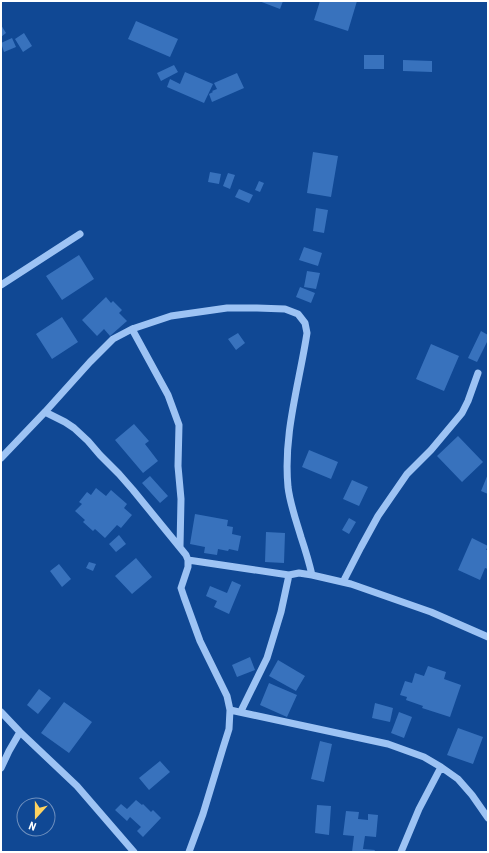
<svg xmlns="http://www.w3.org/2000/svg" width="489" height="853" font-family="'Roboto Condensed',sans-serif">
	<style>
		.building { fill: #3872bd }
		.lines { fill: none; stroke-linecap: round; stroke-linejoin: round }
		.minor { stroke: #9dc3f4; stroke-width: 7 }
	</style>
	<rect width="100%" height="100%" fill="#104894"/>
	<!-- building -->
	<path class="building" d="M259,1H283L280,9Z
		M320,1H357L348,31L314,20Z
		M136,21L178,39L170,57L128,39Z
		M1,25L6,33L1,37Z
		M24,33L32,46L23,52L15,39Z
		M12,38L16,47L4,52L1,43Z
		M364,55H384V69H364Z
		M403,60L432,61V72L403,71Z
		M174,65L178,72L161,81L157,73Z
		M185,72L213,84L204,103L167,87L170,79L180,84Z
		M237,73L244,88L212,102L209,94L213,92L212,91L217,89L214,83Z
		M313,152L338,156L331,197L307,193Z
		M210,172L221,174L219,184L208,182Z
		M228,173L235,175L230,189L223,186Z
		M259,181L264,183L260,192L255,190Z
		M239,189L253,195L249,203L235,197Z
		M316,208L328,210L324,233L313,231Z
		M304,247L322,253L318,266L299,260Z
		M79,255L94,279L62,300L46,276Z
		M307,271L320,273L316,289L304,287Z
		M300,287L315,293L311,303L296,297Z
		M106,297L111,303L113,301L122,310L119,313L127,321L110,336L104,329L97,336L82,320Z
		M62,317L78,342L52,359L36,334Z
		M481,331L488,335V340L477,362L468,358Z
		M238,333L245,343L236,350L228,339Z
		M431,344L459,356L444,391L416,379Z
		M134,424L149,441L145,444L158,461L143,473L115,440Z
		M458,436L483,462L462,482L437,456Z
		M309,450L338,462L331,479L302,467Z
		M488,474V494L481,491Z
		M150,476L168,496L160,503L142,483Z
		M352,480L368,487L359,506L343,499Z
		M96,488L106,496L111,490L127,504L124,508L132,515L121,528L117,525L105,538L95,529L93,531L83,522L85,520L75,511L82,504L79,502L87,492L91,495Z
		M195,514L228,520L227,526L233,527L232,534L241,536L238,551L229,549L228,551L218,549L217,555L204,553L205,547L190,544Z
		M349,518L356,522L349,534L342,530Z
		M266,532L285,533L284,563L265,562Z
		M119,535L126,544L116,552L109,544Z
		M472,538L488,546L486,550H488V569L485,568L480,580L458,570Z
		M136,558L152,577L132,594L115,576Z
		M89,562L96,564L93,571L86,568Z
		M59,564L71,579L62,587L50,571Z
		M232,581L241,585L229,614L214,607L217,601L206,596L210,586L227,593Z
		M250,657L255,670L237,677L232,665Z
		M278,660L305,676L296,691L269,676Z
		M428,666L446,672L444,679L461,685L450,717L422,708L423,706L406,700L407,697L400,695L405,681L412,683L415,673L424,676Z
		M269,683L297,695L287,717L260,705Z
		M39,689L51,698L38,714L27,705Z
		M64,702L92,722L69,753L41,733Z
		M375,703L393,708L390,722L372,718Z
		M399,712L412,717L404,738L391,733Z
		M458,728L483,737L473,764L447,755Z
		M320,741L332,744L324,782L311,779Z
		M160,761L170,772L149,790L139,778Z
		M136,800L142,805L143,804L151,812L153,810L161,818L143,837L137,831L141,827L130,817L127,821L115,810L121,804L127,809Z
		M317,805L331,806L329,835L315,833Z
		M346,811L359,812L358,819L368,820V814L378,815L376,837L365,836L363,849L375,850L374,852H352L354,836L343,835Z"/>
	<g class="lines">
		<!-- minor -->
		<path class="minor" d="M1,285L80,234
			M132,329L168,395L179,425L178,466L181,499L180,547
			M45,412L65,422L74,428L88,441L100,455L119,474L133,490L186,555L188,560V567L181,588L184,597L200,641L227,696L230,710L229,729L223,748L203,814L189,852
			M1,458L45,412L90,362L113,339L132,329L171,316L227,308H257L285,309L298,314L305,323L307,333C299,385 283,434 288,487C290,504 296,520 301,537C305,549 309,562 312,575
			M188,560L289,575L299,573L312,575L351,584L431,612L488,637
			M343,582L361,547L378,516L407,474L431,450L462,413L468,401L478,373
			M230,710L388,744L424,757L441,767L458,779L472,795L488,818
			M241,711L267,658L281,612L289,575
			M1,712L20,732L77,786L134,852
			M1,768L9,751L20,732
			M401,852L419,809L441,767"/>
	</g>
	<!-- border -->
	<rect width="489" height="853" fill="none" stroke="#ffffff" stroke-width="4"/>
	<!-- north arrow -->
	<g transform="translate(36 817) rotate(201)"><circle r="19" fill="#104894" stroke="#7091bf"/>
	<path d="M0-3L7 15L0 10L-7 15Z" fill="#ffd360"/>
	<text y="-6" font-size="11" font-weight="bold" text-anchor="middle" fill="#ffffff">N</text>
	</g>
</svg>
